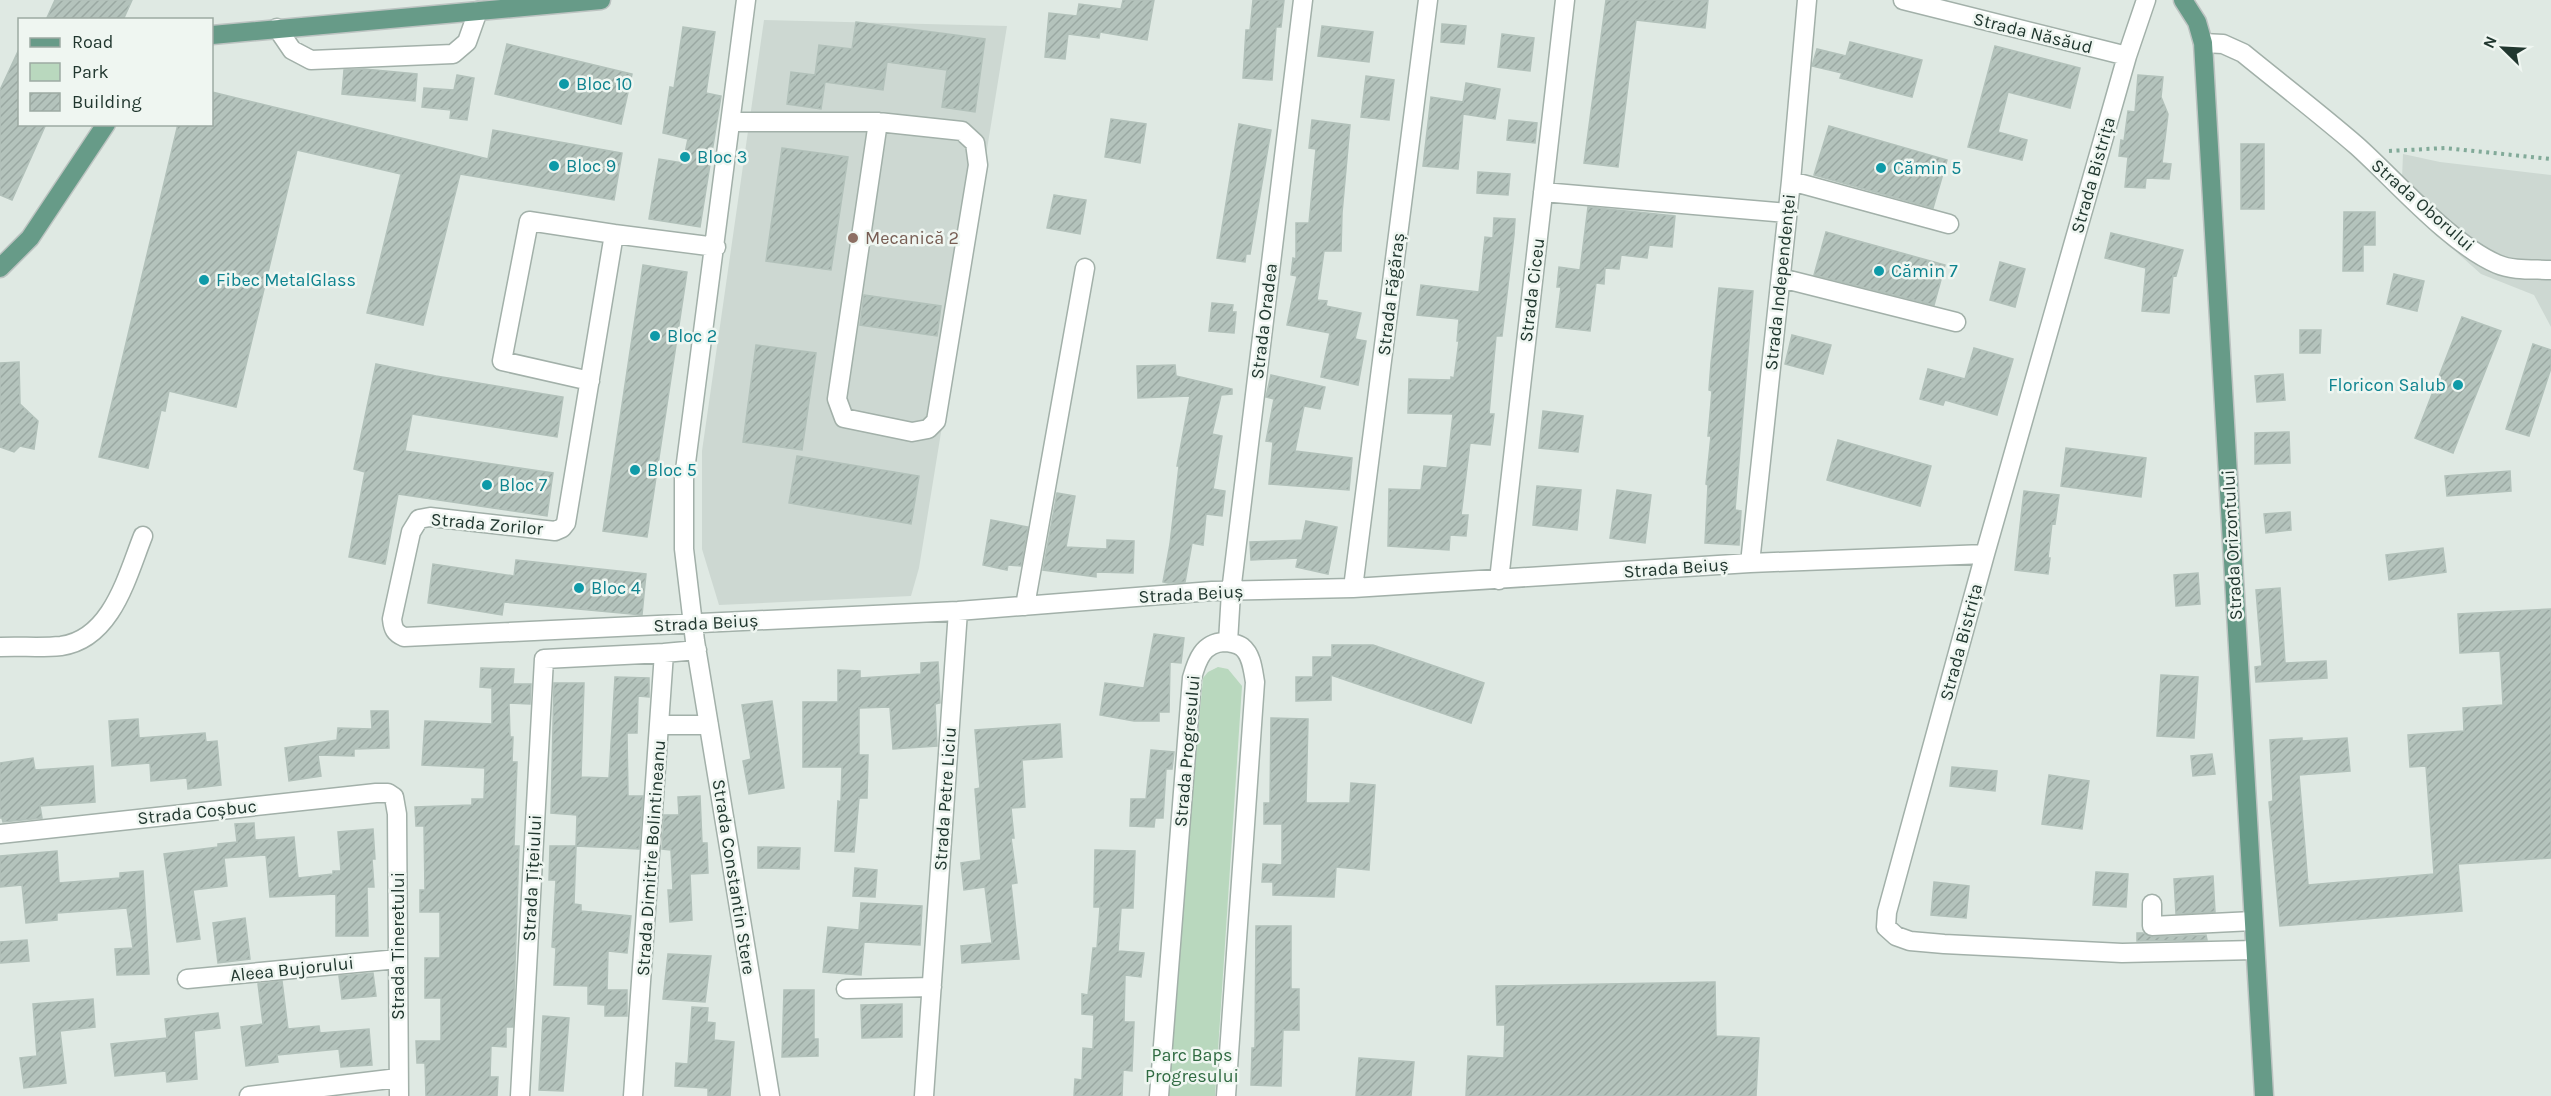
<svg xmlns="http://www.w3.org/2000/svg" width="2551" height="1096" font-family="Karla,sans-serif">
	<style>
		.built { fill: #cdd8d2 }
		.green { fill: #b9d8be }
		.building { fill: url(#building-hatch); stroke: #b2c1ba; stroke-width: 1.5 }
		.lines { fill: none; stroke-linecap: round; stroke-linejoin: round }
		.minor-casing { stroke: #a2b0a9; stroke-width: 21 }
		.major-casing { stroke: #bcc3c1; stroke-width: 21 }
		.path { stroke: #82aa99; stroke-width: 4; stroke-dasharray: 3 4.5; stroke-linecap: butt }
		.minor { stroke: #fff; stroke-width: 18 }
		.major { stroke: #679b88; stroke-width: 18 }
		.culture-dot { fill: #0f9aa8; stroke: #eff6f1; stroke-width: 2 }
		.education-dot { fill: #8d6e63; stroke: #eff6f1; stroke-width: 2 }
		.labels { text-anchor: middle; stroke-width: 5; stroke-linejoin: round; paint-order: stroke }
		.street-label { font-size: 18px; fill: #21372f; stroke: #eff6f1 }
		.culture-label { font-size: 18px; fill: #0d838f; stroke: #eff6f1; text-anchor: start }
		.education-label { font-size: 18px; fill: #785e54; stroke: #eff6f1; text-anchor: start }
		.park-label { font-size: 18px; fill: #2f6a41; stroke: #eff6f1 }
	</style>
	<defs>
		<pattern id="building-hatch" width="6" height="6" patternUnits="userSpaceOnUse" patternTransform="scale(1.5)"><rect width="6" height="6" fill="#b4c3bc"/><path d="M-1 1l2-2M0 6l6-6M5 7l2-2" fill="none" stroke="#9aa8a2"/></pattern>
	</defs>
	<rect width="100%" height="100%" fill="#dfe9e3"/>
	<!-- built -->
	<path class="built" d="M764,20L1007,26L919,568L911,596L719,605L702,549V451Z
		M2403,154L2440,162L2551,175V327L2534,295L2481,274L2401,203Z"/>
	<!-- green -->
	<path class="green" d="M1218,667L1228,669L1242,686L1215,1096H1165L1203,678L1208,672Z"/>
	<!-- building -->
	<path class="building" d="M55,0H132L123,20H46Z
		M1123,0H1154L1147,40L1100,32L1099,38L1068,34L1065,59L1045,57L1049,13L1077,16L1079,4L1121,9Z
		M1253,0H1284L1281,27H1276L1272,80L1243,78L1246,30H1250Z
		M1606,0H1708L1705,28L1636,20L1618,167L1584,163Z
		M856,22L985,39L975,112L942,107L947,70L887,62L883,90L825,82L821,109L787,104L791,72L815,75L819,45L852,49Z
		M1442,24L1466,26L1464,44L1441,42Z
		M1322,26L1373,32L1369,62L1318,56Z
		M683,27L715,32L706,93L721,96L700,227L649,219L659,159L683,163L688,139L663,133L670,87L674,88Z
		M1502,34L1534,38L1530,71L1498,67Z
		M1850,42L1922,60L1912,97L1840,78L1842,73L1812,66L1817,49L1846,56Z
		M507,44L632,74L621,124L495,94Z
		M1995,46L2080,68L2070,108L2008,92L1998,132L2027,140L2022,160L1968,147Z
		M20,47V124H46L12,200L0,195V90Z
		M364,69L417,74L415,101L342,94L344,70Z
		M457,75L474,78L467,120L450,118L451,110L422,107L424,88L454,90Z
		M2138,75L2163,77L2161,97L2168,114L2162,163L2171,164L2169,179L2146,178L2145,188L2125,187L2128,157L2119,156L2121,140L2124,141L2128,111L2135,112Z
		M1366,76L1394,80L1389,120L1361,117Z
		M1466,83L1500,89L1495,119L1463,114L1458,169L1423,166L1431,97L1463,102Z
		M212,92L488,159L493,130L622,153L614,200L460,174L423,325L367,313L401,174L297,150L236,407L169,391L165,411L161,410L148,468L99,457L178,124H212Z
		M1111,119L1146,124L1140,163L1105,157Z
		M1312,120L1350,125L1342,213L1341,251H1324L1317,300L1327,301L1326,306L1361,313L1355,339L1366,341L1358,385L1321,377L1330,333L1287,325L1297,276L1291,275L1293,258L1296,259V223H1309L1316,149L1309,148Z
		M1509,120L1537,123L1535,143L1507,140Z
		M1239,124L1271,130L1250,254H1246L1245,262L1217,258Z
		M1829,126L1947,160L1933,208L1814,175Z
		M2241,144H2264V209H2241Z
		M782,148L848,157L831,270L766,261Z
		M1478,172L1510,174L1508,195L1477,193Z
		M1054,195L1086,200L1080,234L1047,228Z
		M1588,207L1675,216L1672,247L1649,245L1647,258L1621,255L1619,269L1605,268L1604,284L1596,283L1590,331L1556,327L1561,287H1557L1559,267L1580,270Z
		M2344,212H2375V245H2363V271H2343Z
		M1494,218L1515,219L1514,235L1502,336H1496L1489,414H1494L1490,445L1470,443L1461,515H1468L1466,536L1450,535L1449,550L1388,546L1389,489L1421,490L1424,466L1447,468L1453,414L1408,413L1409,379L1451,380V377L1454,378L1459,341H1457L1459,319L1417,315L1421,285L1479,292L1485,237L1493,238Z
		M1826,232L1945,265L1934,305L1814,275Z
		M2111,233L2183,250L2176,276L2173,275L2169,313L2142,311L2146,268L2105,258Z
		M2000,262L2025,269L2015,307L1990,300Z
		M643,265L687,272L647,537L603,531Z
		M2394,274L2424,281L2417,311L2387,304Z
		M1719,288L1753,291L1735,510L1741,511L1739,545L1705,543L1708,485L1706,484L1711,436H1708L1712,391L1709,390L1711,363Z
		M864,295L941,306L937,336L860,325Z
		M1212,303L1233,305L1232,312H1236L1234,333L1209,331Z
		M2462,317L2501,331L2453,453L2415,438Z
		M2300,330H2321L2320,353H2300Z
		M1792,335L1831,345L1823,374L1785,364Z
		M2533,344L2551,350V368L2529,436L2506,429Z
		M756,345L816,353L802,450L743,442Z
		M1974,348L2013,359L1997,415L1945,400L1943,405L1920,399L1928,369L1965,379Z
		M19,362L20,404L38,421L34,449L20,446L14,452L0,447V363Z
		M376,364L436,376L563,397L557,437L412,414L405,451L553,473L547,516L398,494L385,564L349,557L365,472L354,469Z
		M1175,365L1176,376L1232,389V394L1221,395L1212,434L1222,436L1213,489L1225,491L1222,516L1206,514L1203,545L1192,543L1185,582L1168,583L1163,582L1170,544L1179,466H1177L1190,396L1138,398L1137,366Z
		M2283,374L2285,400L2257,402L2255,376Z
		M1271,375L1325,387L1320,409L1304,406L1295,451L1352,458L1349,490L1269,484L1273,442L1266,441L1274,399L1266,397Z
		M1543,411L1583,416L1578,452L1539,448Z
		M2289,432L2290,463L2255,464V433Z
		M1838,440L1931,466L1920,506L1827,480Z
		M2066,448L2146,458L2141,497L2061,486Z
		M797,456L919,476L911,524L789,503Z
		M2510,471L2511,491L2447,496L2445,476Z
		M1537,486L1581,490L1577,530L1533,525Z
		M1617,490L1651,495L1645,543L1610,538Z
		M2024,491L2059,495L2055,524L2052,523L2048,558H2050L2048,574L2015,570Z
		M1057,493L1075,496L1066,547L1107,549V540L1134,541L1133,573L1096,572V577L1043,570Z
		M2290,512L2291,530L2266,533L2264,514Z
		M991,520L1028,527L1021,566L1008,565L1007,570L983,565Z
		M1306,521L1337,527L1328,574L1296,567L1298,558L1251,560L1250,542L1302,540Z
		M2443,548L2446,572L2389,580L2386,555Z
		M516,560L646,574L642,615L504,602L502,615L428,603L433,564L514,576Z
		M2198,573L2200,604L2176,606L2174,575Z
		M2280,588L2285,663L2326,661L2327,678L2256,682L2255,667L2262,666L2256,590Z
		M2551,609V858L2458,864L2462,911L2280,926L2269,802L2273,801L2270,740L2302,738V741L2347,738L2350,771L2299,775L2308,885L2434,874L2426,766L2410,767L2408,735L2464,731L2463,708L2503,705L2500,651L2460,653L2458,614Z
		M1154,634L1184,638L1181,663L1170,662L1169,712H1159V721H1134L1100,715L1105,683L1144,688Z
		M1332,645H1373L1484,683L1471,723L1331,675V700L1296,701V677H1313V657H1332Z
		M938,662L940,703L935,704L937,746L893,749L890,707L859,708V755H868L867,798H859L854,852L835,851L838,801L841,802L842,767H803V702H838V670L860,671V678L921,674V663Z
		M481,668L514,669L513,684H531L530,704L509,703L510,737H513L512,762H517L514,846H519L513,1027H506V1047L491,1046L490,1077H498L497,1096H426L425,1063H417L416,1041H441V998H425V958H440V912H420V890H425L424,826H416L415,807L472,805V799H484L485,768L422,765L425,721L492,724V688L480,687Z
		M2161,675L2198,677L2194,738L2157,736Z
		M615,677L649,678V697L638,696L637,733H627L628,796H643L639,849L576,846L577,815L551,813L554,683H584L581,777L609,778Z
		M772,701L784,788L749,794L743,761L751,759L742,705Z
		M371,711H388L389,748L354,749V756L318,755L321,776L289,781L285,748L337,740L338,728L372,729Z
		M1271,718L1308,719L1306,803H1350L1351,783L1375,785L1369,870L1336,867L1334,897L1273,895V882H1262L1263,864L1282,865V824H1264V803H1270Z
		M138,719L139,738L205,733L206,742L217,741L221,785L188,789L187,778L151,781L150,763L112,766L109,721Z
		M1060,724L1062,757L1022,760L1025,807L1011,808L1014,838H1011L1017,883L1011,884L1019,959L962,963L961,946L992,943L985,887L964,890L961,863L981,860L975,789L980,788L975,730Z
		M1151,750L1174,752L1172,769H1166L1163,818H1155L1154,827L1130,826L1131,799H1146Z
		M2212,754L2215,774L2193,776L2191,756Z
		M33,758L35,770L93,766L95,802L40,806L42,818L3,822L2,818H0V763Z
		M1952,767L1997,771L1995,791L1950,786Z
		M2049,775L2089,781L2082,829L2042,824Z
		M700,796L702,843H707L708,873L690,874L692,920L670,922L668,890H673L671,850L662,849L664,815H679L678,797Z
		M254,823L255,840L294,837L298,878L333,874V871H341L338,832L373,829L375,859H372L374,887H367L368,936H336V894L270,897L266,855L224,858L227,886L193,890L200,939L177,942L164,854L218,847V844L237,842L235,824Z
		M550,846H576L574,904L581,905V911L631,916L627,953L608,951L607,990H627V1016H605V1005L588,1004V986L554,985L556,948L552,947L556,880H549Z
		M758,847L800,848L799,869L758,868Z
		M1095,850L1135,851L1133,908H1121L1118,951L1144,953L1141,977L1125,975L1124,1022H1134L1132,1071L1123,1070L1122,1096H1074L1075,1079L1082,1080L1083,1048L1093,1049L1094,1015L1082,1014V994L1088,995L1093,948H1097L1100,907H1094Z
		M57,851L59,883L120,878V873L143,871L149,974L117,975L115,949L133,948L127,908L57,913V920L26,923L22,885L0,887V856Z
		M855,868L877,870L875,897L853,896Z
		M2096,872L2128,874L2126,907L2093,905Z
		M2213,876L2215,912L2176,914L2174,879Z
		M1934,882L1969,886L1966,918L1931,915Z
		M861,903L922,906L920,945L864,942L861,975L823,972L828,927L859,930Z
		M245,918L250,959L218,963L213,923Z
		M1256,926H1291V989H1299V1030H1283L1281,1086L1251,1085L1252,1048H1255Z
		M2137,933H2143L2153,937L2206,935L2207,940L2137,941Z
		M27,940L29,961L0,963V942Z
		M668,954L711,956L705,1002L663,999Z
		M373,973L376,996L342,999L339,976Z
		M282,981L288,1029L319,1026L320,1033L369,1029L372,1065L341,1067L339,1049L277,1055L278,1062L246,1066L241,1027L263,1024L258,984Z
		M1715,982L1716,1036L1759,1038L1756,1096H1466L1468,1056L1504,1058L1505,1025H1497L1496,986Z
		M784,990H814V1039H818V1056L782,1057Z
		M93,999L95,1027L60,1031L66,1083L24,1088L20,1058L37,1056L33,1004Z
		M902,1004V1037L862,1038L861,1005Z
		M692,1007L708,1008L707,1022L715,1023L714,1040L734,1042L730,1096H708V1088L675,1086L676,1063L688,1064Z
		M218,1013L220,1028L194,1031L197,1079L167,1082L166,1071L115,1076L111,1044L167,1038L165,1019Z
		M543,1016L569,1018L563,1091L539,1090Z
		M1359,1058L1414,1062L1411,1096H1356Z"/>
	<g class="lines">
		<defs>
			<path id="minor" d="M746,0L684,478V549L695,641L770,1096
				M1903,0L2127,56
				M2146,0L2127,56L1985,554L1887,912L1886,927L1896,936L1910,941L1944,944L2122,953L2255,950
				M277,28L292,50L311,60L453,54L467,42L478,11
				M2203,43L2223,44L2243,53C2281,84 2320,114 2357,146C2396,181 2449,243 2497,264C2513,271 2534,269 2551,270
				M731,122H878L962,131L975,143L978,165L936,421L928,429L912,432L844,418L837,399L878,122
				M1791,181L1949,224
				M1543,192L1787,213
				M716,247L614,234L566,523L562,528L555,531L430,517L419,519L411,532L392,619C393,629 395,633 404,637L958,611L1212,591L1353,588L1750,563L1985,554
				M1781,278L1956,322
				M590,381L502,361L529,221L614,234
				M1750,563L1791,181L1807,0
				M1499,580L1565,0
				M1353,588L1428,0
				M1025,606L1085,268
				M1228,642L1231,592L1303,0
				M0,647C20,646 41,648 61,646C112,639 127,576 143,536
				M660,725H709
				M0,834L376,793H388L394,797L397,814L399,1096
				M2152,904V926L2253,921
				M187,979L398,959
				M846,989L932,987
				M249,1096L398,1078
				M520,1096L544,659L664,653
				M633,1096L664,653L697,650
				M924,1096L958,611
				M1159,1096L1192,678C1197,660 1203,643 1224,642C1229,642 1238,644 1242,647C1252,655 1253,671 1255,682L1226,1096"/>
			<path id="major" d="M2183,0L2197,22L2203,43L2264,1096
				M212,35L601,0
				M0,268L30,238L106,124"/>
		</defs>
		<!-- minor casing -->
		<use href="#minor" class="minor-casing"/>
		<!-- major casing -->
		<use href="#major" class="major-casing"/>
		<!-- path -->
		<path class="path" d="M2389,151L2445,148L2551,159"/>
		<!-- minor -->
		<use href="#minor" class="minor"/>
		<!-- major -->
		<use href="#major" class="major"/>
	</g>
	<!-- markers -->
	<g class="culture-dot">
		<circle cx="564" cy="84" r="6"/>
		<circle cx="685" cy="157" r="6"/>
		<circle cx="554" cy="166" r="6"/>
		<circle cx="1881" cy="168" r="6"/>
		<circle cx="1879" cy="271" r="6"/>
		<circle cx="204" cy="280" r="6"/>
		<circle cx="655" cy="336" r="6"/>
		<circle cx="2458" cy="385" r="6"/>
		<circle cx="635" cy="470" r="6"/>
		<circle cx="487" cy="485" r="6"/>
		<circle cx="579" cy="588" r="6"/>
	</g>
	<circle class="education-dot" cx="853" cy="238" r="6"/>
	<g class="labels">
		<!-- street labels -->
		<g class="street-label">
			<text transform="translate(2033 33) rotate(14)" y="6">Strada Năsăud</text>
			<text transform="translate(2093 175) rotate(-74)" y="6">Strada Bistrița</text>
			<text transform="translate(2423 205) rotate(41)" y="6">Strada Oborului</text>
			<text transform="translate(1780 282) rotate(-84)" y="6">Strada Independenței</text>
			<text transform="translate(1532 290) rotate(-83)" y="6">Strada Ciceu</text>
			<text transform="translate(1391 294) rotate(-83)" y="6">Strada Făgăraș</text>
			<text transform="translate(1264 321) rotate(-83)" y="6">Strada Oradea</text>
			<text transform="translate(487 524) rotate(5)" y="6">Strada Zorilor</text>
			<text transform="translate(2232 545) rotate(-93)" y="6">Strada Orizontului</text>
			<text transform="translate(1676 568) rotate(-4)" y="6">Strada Beiuș</text>
			<text transform="translate(1191 594) rotate(-3)" y="6">Strada Beiuș</text>
			<text transform="translate(706 623) rotate(-3)" y="6">Strada Beiuș</text>
			<text transform="translate(1961 642) rotate(-75)" y="6">Strada Bistrița</text>
			<text transform="translate(1187 751) rotate(-85)" y="6">Strada Progresului</text>
			<text transform="translate(945 799) rotate(-86)" y="6">Strada Petre Liciu</text>
			<text transform="translate(197 812) rotate(-6)" y="6">Strada Coșbuc</text>
			<text transform="translate(651 858) rotate(-86)" y="6">Strada Dimitrie Bolintineanu</text>
			<text transform="translate(734 877) rotate(81)" y="6">Strada Constantin Stere</text>
			<text transform="translate(532 878) rotate(-87)" y="6">Strada Țițeiului</text>
			<text transform="translate(398 946) rotate(-90)" y="6">Strada Tineretului</text>
			<text transform="translate(292 969) rotate(-6)" y="6">Aleea Bujorului</text>
		</g>
		<!-- culture labels -->
		<g class="culture-label">
			<text x="576" y="90">Bloc 10</text>
			<text x="697" y="163">Bloc 3</text>
			<text x="566" y="172">Bloc 9</text>
			<text x="1893" y="174">Cămin 5</text>
			<text x="1891" y="277">Cămin 7</text>
			<text x="216" y="286">Fibec MetalGlass</text>
			<text x="667" y="342">Bloc 2</text>
			<text x="2446" y="391" text-anchor="end">Floricon Salub</text>
			<text x="647" y="476">Bloc 5</text>
			<text x="499" y="491">Bloc 7</text>
			<text x="591" y="594">Bloc 4</text>
		</g>
		<!-- education labels -->
		<g class="education-label">
			<text x="865" y="244">Mecanică 2</text>
		</g>
		<!-- park labels -->
		<g class="park-label">
			<text x="1192" y="1061">Parc Baps<tspan x="1192" dy="21">Progresului</tspan></text>
		</g>
	</g>
	<!-- legend -->
	<rect x="18" y="18" width="195" height="108" fill="#eff6f1" stroke="#9daaa3" stroke-width="1.5"/>
	<rect x="30" y="38" width="30" height="9" fill="#679b88" stroke="#9daaa3" stroke-width="1.5"/>
	<text x="72" y="48" font-size="18" fill="#21372f">Road</text>
	<rect x="30" y="63" width="30" height="18" fill="#b9d8be" stroke="#9daaa3" stroke-width="1.5"/>
	<text x="72" y="78" font-size="18" fill="#21372f">Park</text>
	<rect x="30" y="93" width="30" height="18" fill="url(#building-hatch)" stroke="#9daaa3" stroke-width="1.5"/>
	<text x="72" y="108" font-size="18" fill="#21372f">Building</text>
	<!-- north arrow -->
	<g transform="translate(2503 48) rotate(294)" stroke="#eff6f1" stroke-width="4.5" paint-order="stroke">
	<path d="M0-4.5L10 22L0 15L-10 22Z" fill="#21372f"/>
	<text y="-9" font-size="16" font-weight="bold" text-anchor="middle" fill="#21372f">N</text>
	</g>
</svg>
